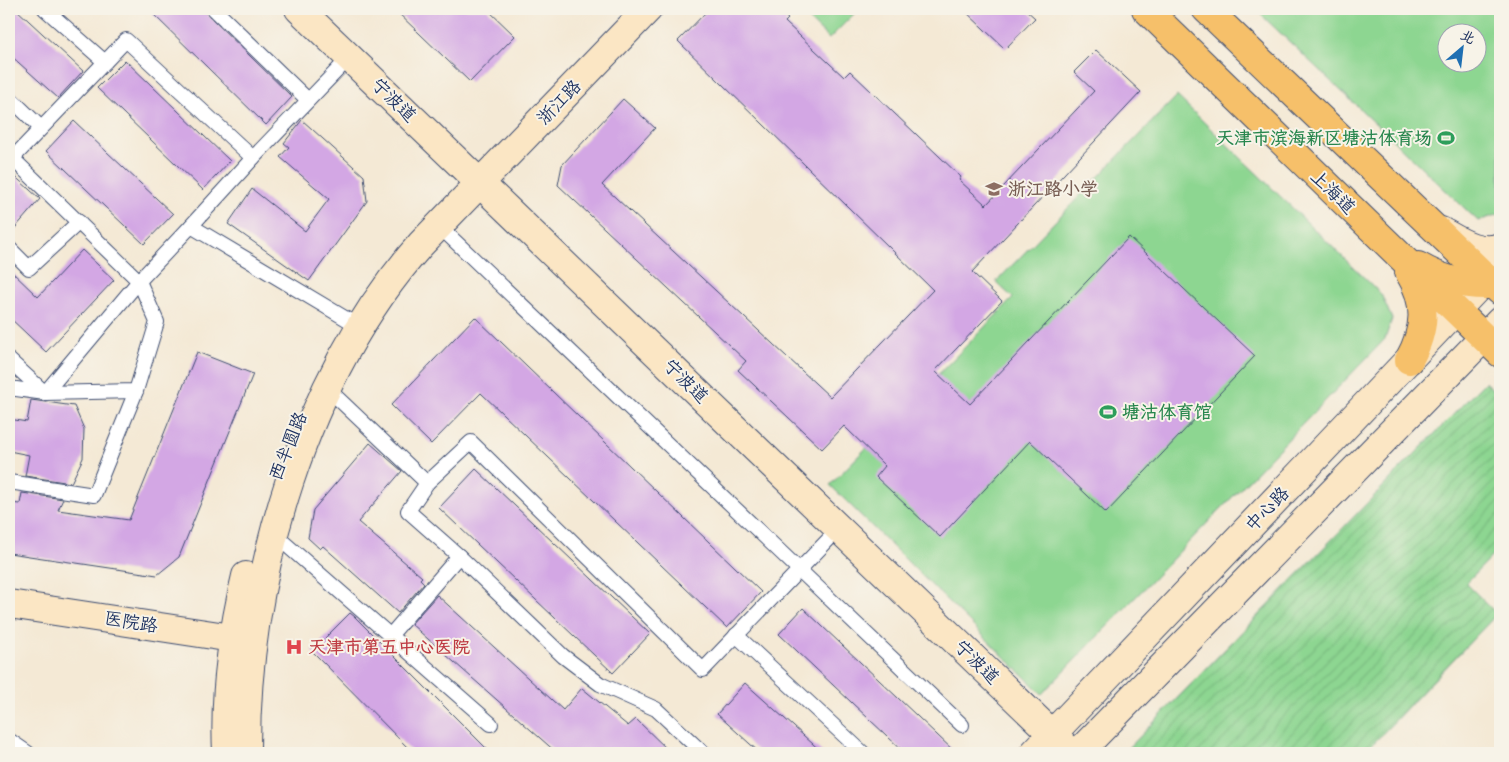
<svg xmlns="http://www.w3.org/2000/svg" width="1509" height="762" font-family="Mynerve,'LXGW WenKai TC',sans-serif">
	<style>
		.garden { fill: url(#garden-furrows); stroke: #548278 }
		.pitch { fill: #8dd691; stroke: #548278; fill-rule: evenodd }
		.building { fill: #d3a7e4 }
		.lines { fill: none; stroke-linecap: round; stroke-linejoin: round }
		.lane-casing { stroke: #3c4b70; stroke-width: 16 }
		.secondary-casing { stroke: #3c4b70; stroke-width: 30 }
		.primary-casing { stroke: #3c4b70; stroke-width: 30 }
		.lane { stroke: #fff; stroke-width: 14 }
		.secondary { stroke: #fbe6c4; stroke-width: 28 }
		.primary { stroke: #f6c06b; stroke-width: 28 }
		.labels { text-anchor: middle; stroke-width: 4; stroke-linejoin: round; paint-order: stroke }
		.street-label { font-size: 18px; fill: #1b2f5e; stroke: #f7f3e8 }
		.leisure-label { font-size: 18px; font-weight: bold; fill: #27864d; stroke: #f7f3e8; text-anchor: end }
		.education-label { font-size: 18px; font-weight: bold; fill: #785e54; stroke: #f7f3e8; text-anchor: start }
		.health-label { font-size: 18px; font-weight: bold; fill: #be3a42; stroke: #f7f3e8; text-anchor: start }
	</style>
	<defs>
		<pattern id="garden-furrows" width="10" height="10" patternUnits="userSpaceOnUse" patternTransform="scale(1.25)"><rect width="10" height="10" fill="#8dd691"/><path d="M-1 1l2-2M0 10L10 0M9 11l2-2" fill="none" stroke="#79b87f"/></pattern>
	</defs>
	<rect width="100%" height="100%" fill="#f7f3e8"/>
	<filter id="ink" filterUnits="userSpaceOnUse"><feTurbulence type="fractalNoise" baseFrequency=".02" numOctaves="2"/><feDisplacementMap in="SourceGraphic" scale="10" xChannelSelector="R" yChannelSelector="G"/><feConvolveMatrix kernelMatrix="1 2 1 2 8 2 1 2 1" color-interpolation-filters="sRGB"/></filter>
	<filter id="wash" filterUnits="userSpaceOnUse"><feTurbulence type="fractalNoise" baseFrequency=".0096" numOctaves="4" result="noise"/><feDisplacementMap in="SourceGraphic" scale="20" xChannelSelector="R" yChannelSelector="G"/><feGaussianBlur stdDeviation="1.12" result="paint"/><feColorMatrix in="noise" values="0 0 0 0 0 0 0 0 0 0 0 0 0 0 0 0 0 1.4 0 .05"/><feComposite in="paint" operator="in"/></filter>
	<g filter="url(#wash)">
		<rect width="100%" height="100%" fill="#f4e9d5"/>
		<polygon class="garden" points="1485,382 1500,396 1500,548 1466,583 1497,614 1364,753 1124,753"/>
		<g class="pitch">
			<polygon points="798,9 859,9 829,39"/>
			<path d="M1255,9h245v205l-22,7zM1446,32h30v30h-30z"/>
			<polygon points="1177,96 1381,294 1392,319 1385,339 1042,694 830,485 1013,298 996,282"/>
		</g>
		<g id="blocks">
			<g class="building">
				<polygon points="9,9 16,9 83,71 58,98 9,54"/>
				<polygon points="148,9 205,9 208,15 292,97 266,125"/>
				<polygon points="394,9 487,9 515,36 470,82"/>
				<polygon points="709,9 777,9 788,19 785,22 844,77 850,71 961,177 959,180 986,205 1094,91 1074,72 1096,50 1141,92 972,272 1002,301 935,371 970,404 1129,237 1255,356 1106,513 1030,441 940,537 876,477 885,466 844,426 822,449 738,370 746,361 558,185 562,165 623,99 655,128 602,185 830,397 933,290 678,41"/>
				<polygon points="963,9 1025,9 1035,18 1005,49"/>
				<polygon points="125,60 230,161 203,190 97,88"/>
				<polygon points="302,120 364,176 367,201 309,281 228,224 252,189 305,231 329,199 280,157 289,147 284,143"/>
				<polygon points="74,121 173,214 144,244 46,151"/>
				<polygon points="9,171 40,199 9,235"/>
				<polygon points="82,250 114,280 46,352 9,317 9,269 38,297"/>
				<polygon points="475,317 761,592 727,628 481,393 431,444 391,405"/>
				<polygon points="197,352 253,374 179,557 157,575 9,553 9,503 20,504 22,493 63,499 58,510 129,520"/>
				<polygon points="31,400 74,406 84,429 83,458 71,483 25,476 29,455 9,451 9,419 27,422"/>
				<polygon points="370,443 402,471 358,522 422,577 420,579 424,583 398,613 323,546 320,549 308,538 313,510"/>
				<polygon points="476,469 650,634 613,673 439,508"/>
				<polygon points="437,595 563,710 582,688 628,726 636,719 671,753 557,753 411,624"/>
				<polygon points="803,608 956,753 905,753 779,634"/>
				<polygon points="350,613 355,617 491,753 413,753 312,651"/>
				<polygon points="745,683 823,753 760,753 717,714"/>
			</g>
		</g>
	</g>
	<g filter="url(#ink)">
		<use href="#blocks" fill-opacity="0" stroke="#3c4b70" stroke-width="1"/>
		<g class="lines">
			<g class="lane-casing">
				<g id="lane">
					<polyline points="214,9 308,100"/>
					<polyline points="105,62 126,40 253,158 191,226"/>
					<polyline points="9,97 41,128"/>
					<polyline points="253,158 349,58"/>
					<polyline points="9,162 105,62 45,9"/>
					<polyline points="439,226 962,725"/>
					<polyline points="9,248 29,268 79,222"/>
					<polyline points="9,360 45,393 139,281 191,226 360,327"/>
					<polyline points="9,388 45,393 136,391 157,322 139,281 12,158"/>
					<polyline points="328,389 427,483 408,511 459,556 563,656 600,684 656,709 703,753"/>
					<polyline points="9,482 94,495 136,391"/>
					<polyline points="427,483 471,442 703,670 828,540"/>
					<polyline points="274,534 491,724"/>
					<polyline points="736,635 863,753"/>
					<polyline points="389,637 459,556"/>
					<polyline points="9,740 28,753"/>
				</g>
			</g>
			<g class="secondary-casing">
				<g id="secondary">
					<polyline points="299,9 1072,753"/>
					<path d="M1441,231c18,10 38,24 59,16"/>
					<polyline points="9,604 252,641"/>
					<path d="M227,753c-3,-60 5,-119 19,-177"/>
					<path d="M246,753c-1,-175 58,-377 175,-509l227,-235"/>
					<polyline points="1034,753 1500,264"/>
					<polyline points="1078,753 1500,321"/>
				</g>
			</g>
			<g class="primary-casing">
				<g id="primary">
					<polyline points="1146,9 1500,353"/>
					<polyline points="1206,9 1500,291"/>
					<path d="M1418,266c26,15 52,22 82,18"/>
					<path d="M1409,360c17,-31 19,-57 0,-88"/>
				</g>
			</g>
			<use href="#lane" class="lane"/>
			<use href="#secondary" class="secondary"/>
			<use href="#primary" class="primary"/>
		</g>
	</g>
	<defs>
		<g id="stadium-bare" transform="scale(1.35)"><path d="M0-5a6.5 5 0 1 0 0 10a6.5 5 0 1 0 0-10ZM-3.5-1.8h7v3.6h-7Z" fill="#2e9e5b" stroke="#f7f3e8" stroke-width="2.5" paint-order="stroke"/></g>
		<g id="school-bare" transform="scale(1.35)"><path d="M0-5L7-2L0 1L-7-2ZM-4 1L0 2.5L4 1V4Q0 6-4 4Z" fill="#8d6e63" stroke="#f7f3e8" stroke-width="2.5" paint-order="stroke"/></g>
		<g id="hospital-bare" transform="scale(1.35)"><path d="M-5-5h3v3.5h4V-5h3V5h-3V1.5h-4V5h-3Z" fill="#e0444e" stroke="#f7f3e8" stroke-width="2.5" paint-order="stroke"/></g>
	</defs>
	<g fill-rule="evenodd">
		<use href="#stadium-bare" x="1446" y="138"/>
		<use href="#school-bare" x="994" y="189"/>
		<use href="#stadium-bare" x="1108" y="412"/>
		<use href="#hospital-bare" x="294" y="647"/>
	</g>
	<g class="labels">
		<g class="street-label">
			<text transform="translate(394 100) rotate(44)" y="6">宁波道</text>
			<text transform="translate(559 102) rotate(-46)" y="6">浙江路</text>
			<text transform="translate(1333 192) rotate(44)" y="6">上海道</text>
			<text transform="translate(686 381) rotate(44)" y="6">宁波道</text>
			<text transform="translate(288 446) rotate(-68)" y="6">西半圆路</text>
			<text transform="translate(1267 509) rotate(-46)" y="6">中心路</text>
			<text transform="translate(131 622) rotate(9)" y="6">医院路</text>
			<text transform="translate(977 662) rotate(44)" y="6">宁波道</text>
		</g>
		<g class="leisure-label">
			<text x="1432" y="144">天津市滨海新区塘沽体育场</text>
			<text x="1122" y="418" text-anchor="start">塘沽体育馆</text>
		</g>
		<g class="education-label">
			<text x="1008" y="195">浙江路小学</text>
		</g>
		<g class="health-label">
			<text x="308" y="653">天津市第五中心医院</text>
		</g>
	</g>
	<rect width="1509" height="762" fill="none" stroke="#f7f3e8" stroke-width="30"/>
	<g transform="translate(1462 48) rotate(28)"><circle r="24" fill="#f7f3e8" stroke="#9fa5b1"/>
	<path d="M0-4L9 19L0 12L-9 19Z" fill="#1f6fb2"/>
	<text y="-8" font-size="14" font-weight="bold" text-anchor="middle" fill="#1b2f5e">北</text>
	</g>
</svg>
